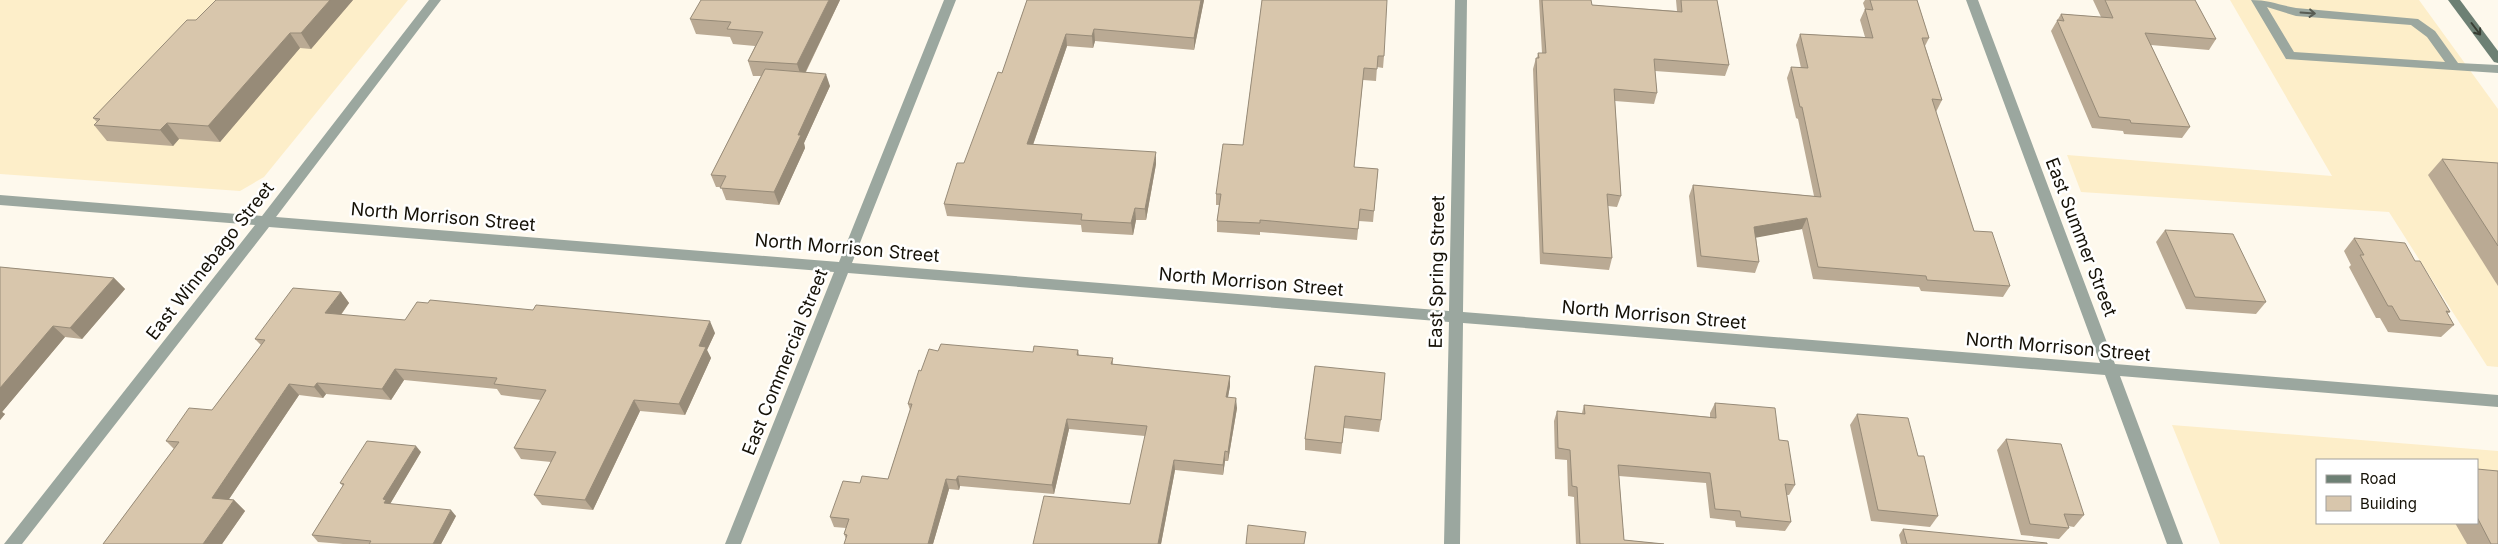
<svg xmlns="http://www.w3.org/2000/svg" width="2498" height="544" font-family="Inter,sans-serif">
	<style>
		.built { fill: #fdeec9; fill-rule: evenodd }
		.lines { fill: none; stroke-linecap: round; stroke-linejoin: round }
		.service { fill: #9ba79f; fill-rule: evenodd }
		.minor { fill: #9ba79f; fill-rule: evenodd }
		.secondary { fill: #6d8074; fill-rule: evenodd }
		.wall { fill: #baaa94 }
		.shaded-wall { fill: #978b78 }
		.building { fill: #d8c6ac; stroke: #978b78 }
		.oneway { stroke: #585c53 }
		.oneway2 { stroke: #383d33 }
		.labels { text-anchor: middle; stroke-width: 5; stroke-linejoin: round; paint-order: stroke }
		.street-label { font-size: 18px; fill: #151107; stroke: #fff }
	</style>
	<rect width="100%" height="100%" fill="#fef9ed"/>
	<g class="built">
		<polygon points="0,0 408,0 264,177 240,191 0,174"/>
		<polygon points="2230,0 2419,0 2498,109 2498,367 2487,366 2389,212 2081,192 2067,155 2332,176"/>
		<path d="M2172,425l326,26v93h-278zM2317,460h160v63h-160z"/>
	</g>
	<g class="lines">
		<path class="service" d="M2251,0c18,0 28,5 45,8l122,11 17,12 23,32 40,2v8l-212,-14zM2267,7l29,9 115,9 16,12 18,25 -151,-10z"/>
		<polygon class="minor" points="429,0 441,0 276,217 839,262 944,0 956,0 852,263 1449,311 1455,0 1467,0 1463,312 2100,363 1966,0 1978,0 2115,364 2498,395 2498,407 2120,376 2183,544 2167,544 2105,375 1463,323 1460,544 1444,544 1449,322 848,273 741,544 725,544 834,272 269,227 22,544 4,544 255,225 0,205 0,195 262,216"/>
		<polygon class="secondary" points="2448,0 2460,0 2498,51 2498,63 2494,62"/>
	</g>
	<g class="wall">
		<polygon points="353,0 311,49 300,48 220,142 179,139 173,146 107,141 94,125 97,122 93,118 196,20"/>
		<polygon points="840,0 806,72 830,86 804,143 805,148 779,205 726,200 721,187 716,187 711,175 761,76 753,76 748,61 755,46 733,44 730,37 696,34 690,19"/>
		<polygon points="1027,0 1204,0 1194,50 1095,41 1093,48 1067,46 1033,145 1156,164 1146,220 1136,220 1133,235 1082,232 1081,225 947,216 944,204 964,163 1002,73"/>
		<polygon points="1262,0 1384,56 1383,68 1377,67 1376,81 1363,80 1354,167 1378,169 1373,222 1359,221 1357,240 1260,232 1260,235 1217,232 1217,221 1219,205 1216,205 1216,194 1243,145"/>
		<polygon points="1539,0 1591,0 1592,5 1677,11 1676,0 1717,0 1729,65 1725,76 1655,71 1657,93 1654,104 1615,101 1621,196 1617,207 1608,206 1612,258 1609,270 1540,264 1533,69 1536,58 1537,58 1538,53 1542,53"/>
		<polygon points="1865,0 1917,0 1929,38 1925,46 1942,100 1936,112 1974,231 2010,286 2003,297 1921,291 1919,287 1813,279 1802,229 1756,237 1759,262 1755,273 1697,267 1689,196 1693,185 1814,196 1798,119 1796,118 1787,78 1791,67 1801,68 1796,45 1800,34 1865,37 1860,20 1865,9 1863,3"/>
		<polygon points="2093,0 2195,0 2216,39 2209,50 2151,45 2190,127 2182,138 2124,134 2123,131 2092,128 2051,31 2061,14 2101,17"/>
		<polygon points="2442,159 2498,163 2498,286 2428,175"/>
		<polygon points="2165,230 2266,302 2256,314 2186,309 2156,242"/>
		<polygon points="2354,238 2415,261 2450,312 2447,314 2454,325 2441,337 2388,332 2380,318 2376,318 2349,267 2351,265 2344,251"/>
		<polygon points="0,267 114,278 125,289 82,339 65,337 2,412 5,414 0,420"/>
		<polygon points="341,292 349,303 341,315 405,320 715,333 707,350 711,358 685,415 640,411 593,510 542,505 534,495 551,462 521,459 514,448 541,400 501,395 497,389 404,380 391,400 326,394 323,398 299,395 229,499 234,500 245,511 222,544 103,544 174,449 166,441 212,410 261,345 255,339"/>
		<polygon points="1078,350 1079,355 1113,358 1113,364 1230,376 1230,386 1228,397 1237,408 1228,461 1225,461 1223,475 1175,470 1161,544 1033,544 1130,504 1145,436 1069,429 1054,494 960,486 959,490 949,489 933,544 844,544 846,539 844,534 846,528 834,527 830,517 888,479 910,410 908,404 921,371 938,351 1033,352"/>
		<polygon points="1315,366 1381,420 1379,432 1344,428 1341,454 1305,450 1305,439"/>
		<polygon points="1715,403 1779,440 1795,485 1789,495 1787,495 1791,522 1785,531 1736,527 1735,521 1710,518 1706,483 1619,476 1624,540 1664,544 1576,544 1574,497 1568,496 1567,460 1555,459 1554,421 1557,411 1582,413 1584,405 1710,417 1710,413"/>
		<polygon points="1857,414 1938,516 1930,527 1871,521 1850,425"/>
		<polygon points="2006,439 2084,515 2074,527 2068,526 2069,528 2059,539 2021,535 1997,450"/>
		<polygon points="421,452 390,504 456,516 441,544 343,544 318,542 312,535 343,486 340,483"/>
		<polygon points="2477,469 2498,544 2467,544 2455,523 2477,523"/>
		<polygon points="1903,529 2047,544 1901,544 1899,535"/>
	</g>
	<g class="shaded-wall">
		<polygon points="330,0 353,0 311,49 301,33"/>
		<polygon points="829,0 840,0 802,79 797,64"/>
		<polygon points="1201,0 1204,0 1194,50 1194,38"/>
		<polygon points="1094,29 1095,41 1093,48 1092,36"/>
		<polygon points="290,33 300,48 220,142 208,126"/>
		<polygon points="1066,34 1067,46 1029,156 1027,144"/>
		<polygon points="826,74 830,86 804,143 805,148 779,205 774,192 798,135"/>
		<polygon points="167,123 179,139 173,146 160,130"/>
		<polygon points="1156,152 1156,164 1146,220 1145,209"/>
		<polygon points="1135,208 1136,220 1133,235 1131,223"/>
		<polygon points="1807,218 1802,229 1749,239 1754,227"/>
		<polygon points="114,278 125,289 82,339 70,328"/>
		<polygon points="341,292 349,303 334,324 325,313"/>
		<polygon points="710,321 715,333 707,350 711,358 685,415 679,404 699,346"/>
		<polygon points="53,326 65,337 2,412 5,414 0,420 0,388"/>
		<polygon points="395,369 404,380 391,400 382,389"/>
		<polygon points="1230,376 1230,386 1226,407 1226,397"/>
		<polygon points="317,383 326,394 323,398 314,387"/>
		<polygon points="289,384 299,395 223,508 212,498"/>
		<polygon points="1236,398 1237,408 1228,461 1228,452"/>
		<polygon points="634,400 640,411 593,510 585,500"/>
		<polygon points="1067,419 1069,429 1054,494 1052,485"/>
		<polygon points="416,446 421,452 390,504 384,503 383,499"/>
		<polygon points="1225,451 1225,461 1223,475 1223,465"/>
		<polygon points="1174,460 1175,470 1161,544 1158,544"/>
		<polygon points="958,476 960,486 959,490 956,480"/>
		<polygon points="946,479 949,489 933,544 928,544"/>
		<polygon points="234,500 245,511 222,544 203,544"/>
		<polygon points="451,510 456,516 441,544 433,544"/>
	</g>
	<g class="building">
		<polygon points="216,0 330,0 301,33 290,33 208,126 167,123 160,130 94,125 100,119 93,118 187,20 196,20"/>
		<polygon points="701,0 829,0 797,64 748,61 763,32 727,29 731,22 690,19"/>
		<polygon points="1027,0 1201,0 1194,38 1094,29 1092,36 1066,34 1027,144 1156,152 1145,209 1135,208 1131,223 1081,220 1082,214 944,204 957,163 964,163 998,72 1002,73"/>
		<polygon points="1262,0 1387,0 1384,56 1378,56 1377,69 1364,68 1354,167 1378,169 1374,211 1360,209 1358,229 1260,220 1260,223 1217,221 1221,194 1216,194 1223,144 1243,145"/>
		<polygon points="1542,0 1591,0 1592,5 1682,12 1681,0 1717,0 1729,65 1654,59 1657,93 1614,89 1621,196 1607,194 1612,258 1543,253 1536,58 1539,58 1538,53 1546,53"/>
		<polygon points="1870,0 1917,0 1929,38 1922,38 1942,100 1932,99 1974,231 1992,232 2010,286 1927,280 1926,276 1818,267 1807,218 1754,227 1759,262 1701,256 1693,185 1821,197 1802,107 1800,107 1791,67 1808,68 1800,34 1873,38 1865,9 1873,10"/>
		<polygon points="2105,0 2195,0 2216,39 2145,33 2190,127 2131,123 2130,120 2099,117 2057,20 2064,21 2061,14 2113,18"/>
		<polygon points="765,69 826,74 798,135 801,135 774,192 720,188 726,176 711,175"/>
		<polygon points="2442,159 2498,163 2498,246"/>
		<polygon points="2165,230 2233,234 2266,302 2195,297"/>
		<polygon points="2354,238 2405,243 2415,261 2420,261 2450,312 2446,311 2454,325 2400,320 2392,306 2388,306 2360,255 2364,255"/>
		<polygon points="0,267 114,278 70,328 53,326 0,388"/>
		<polygon points="293,288 341,292 325,313 405,320 417,302 428,303 430,300 533,310 536,305 710,321 699,346 706,347 679,404 634,400 585,500 534,495 556,452 514,448 546,390 494,384 497,378 395,369 382,389 317,383 314,387 289,384 212,498 234,500 203,544 103,544 179,442 166,441 189,408 212,410 265,340 255,339"/>
		<polygon points="941,344 1033,352 1034,346 1078,350 1077,355 1113,358 1111,364 1230,376 1226,397 1236,398 1228,452 1225,451 1223,465 1174,460 1158,544 1033,544 1044,496 1130,504 1147,426 1067,419 1052,485 958,476 956,480 946,479 928,544 844,544 847,535 844,534 849,519 830,517 843,481 860,483 862,476 888,479 912,404 908,404 919,370 921,371 929,349 938,351"/>
		<polygon points="1315,366 1385,373 1381,420 1345,416 1342,443 1305,439"/>
		<polygon points="1715,403 1775,408 1779,440 1788,441 1795,485 1785,484 1791,522 1741,517 1740,511 1715,509 1710,473 1618,465 1624,540 1664,544 1580,544 1577,487 1572,486 1570,450 1558,448 1557,411 1585,414 1584,405 1716,418"/>
		<polygon points="1857,414 1908,418 1918,456 1924,456 1938,516 1878,510"/>
		<polygon points="2006,439 2061,444 2084,515 2064,514 2069,528 2030,524"/>
		<polygon points="367,441 416,446 383,499 386,500 384,503 451,510 433,544 369,544 371,541 312,535 344,484 340,483"/>
		<polygon points="2477,469 2498,471 2498,544 2491,544 2477,517"/>
		<polygon points="1248,525 1306,532 1304,544 1246,544"/>
		<polygon points="1903,529 2047,543 2047,544 1907,544"/>
	</g>
	<defs><path id="oneway-shaft" d="M-6 0H5M1.5-3L5.5 0L1.5 3" fill="none" stroke-width="1.6" stroke-linecap="round" stroke-linejoin="round" transform="scale(1.25)"/></defs>
	<use class="oneway" href="#oneway-shaft" transform="translate(2308 13) rotate(4)"/>
	<use class="oneway2" href="#oneway-shaft" transform="translate(2476 29) rotate(53)"/>
	<g class="labels">
		<g class="street-label">
			<text transform="translate(443 217) rotate(5)" y="6">North Morrison Street</text>
			<text transform="translate(2081 237) rotate(69)" y="6">East Summer Street</text>
			<text transform="translate(847 248) rotate(5)" y="6">North Morrison Street</text>
			<text transform="translate(210 261) rotate(-52)" y="6">East Winnebago Street</text>
			<text transform="translate(1437 272) rotate(-89)" y="6">East Spring Street</text>
			<text transform="translate(1251 282) rotate(5)" y="6">North Morrison Street</text>
			<text transform="translate(1654 315) rotate(5)" y="6">North Morrison Street</text>
			<text transform="translate(2058 347) rotate(5)" y="6">North Morrison Street</text>
			<text transform="translate(785 362) rotate(-68)" y="6">East Commercial Street</text>
		</g>
	</g>
	<rect x="2316" y="459" width="162" height="65" fill="#ffffff" stroke="#a1a09c"/>
	<rect x="2326" y="475" width="25" height="8" fill="#6d8074" stroke="#a1a09c"/>
	<text x="2360" y="484" font-size="15" fill="#151107">Road</text>
	<rect x="2326" y="496" width="25" height="15" fill="#d8c6ac" stroke="#a1a09c"/>
	<text x="2360" y="509" font-size="15" fill="#151107">Building</text>
</svg>
